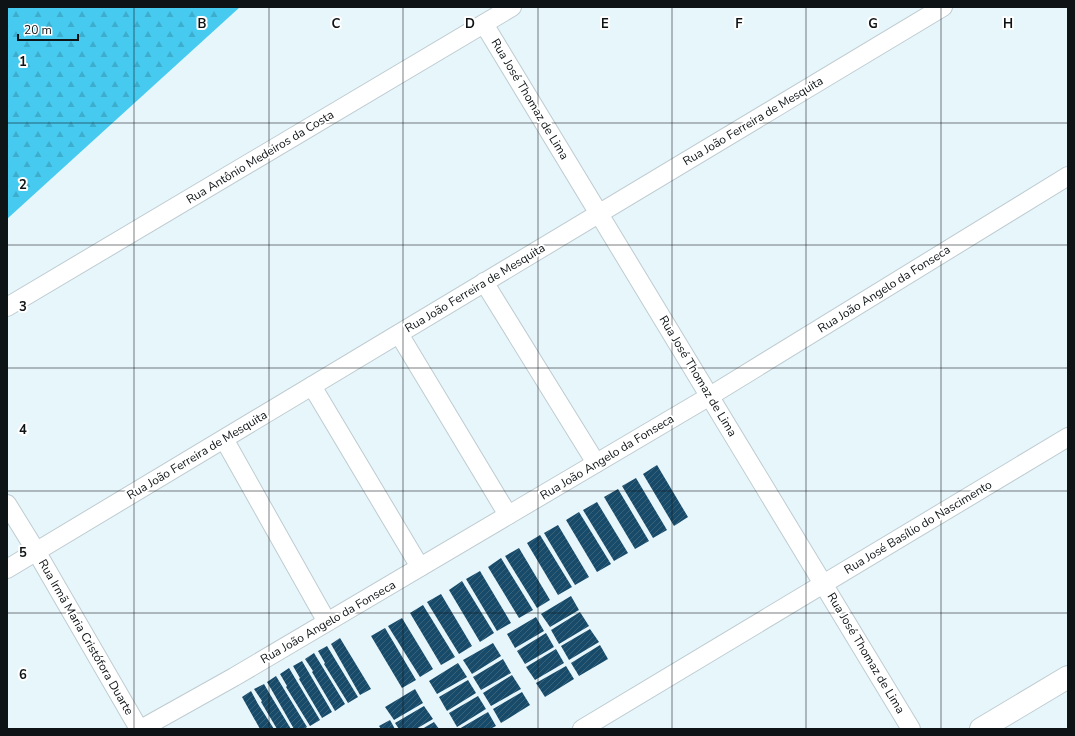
<svg xmlns="http://www.w3.org/2000/svg" width="1075" height="736" font-family="'Nunito Sans',sans-serif">
	<style>
		.forest { fill: url(#forest-firs) }
		.building { fill: url(#building-hatch) }
		.lines { fill: none; stroke-linecap: round; stroke-linejoin: round }
		.minor-casing { stroke: #beccd1; stroke-width: 20 }
		.tertiary-casing { stroke: #beccd1; stroke-width: 24 }
		.minor { stroke: #fff; stroke-width: 18 }
		.tertiary { stroke: #fff; stroke-width: 22 }
		.grid { fill: none; stroke: #0e1315; stroke-width: 1; stroke-opacity: 0.55 }
		.labels { text-anchor: middle; stroke-width: 4; stroke-linejoin: round; paint-order: stroke }
		.street-label { font-size: 12px; fill: #0e1315; stroke: #fff }
		.grid-label { font-size: 13px; text-anchor: middle; font-weight: bold; fill: #0e1315; stroke: #fff; stroke-width: 4; stroke-linejoin: round; paint-order: stroke }
	</style>
	<defs>
		<pattern id="forest-firs" width="22" height="20" patternUnits="userSpaceOnUse"><rect width="22" height="20" fill="#46caf0"/><path d="M5 1l3.5 6h-7zM16 11l3.5 6h-7z" fill="#3cadcd"/></pattern>
		<pattern id="building-hatch" width="6" height="6" patternUnits="userSpaceOnUse"><rect width="6" height="6" fill="#184b6a"/><path d="M-1 1l2-2M0 6l6-6M5 7l2-2" fill="none" stroke="#38617a"/></pattern>
	</defs>
	<rect width="100%" height="100%" fill="#e7f6fb"/>
	<polygon class="forest" points="7,7 240,7 7,219"/>
	<g class="building">
		<polygon points="657,465 688,517 674,526 643,474"/>
		<polygon points="636,478 667,530 653,538 622,486"/>
		<polygon points="618,489 649,541 635,549 604,497"/>
		<polygon points="597,502 628,553 614,561 583,510"/>
		<polygon points="579,512 611,564 597,572 566,520"/>
		<polygon points="558,525 589,577 575,585 544,533"/>
		<polygon points="540,535 572,587 558,595 527,543"/>
		<polygon points="519,548 550,600 537,608 505,556"/>
		<polygon points="501,558 533,610 519,618 488,567"/>
		<polygon points="480,571 511,623 497,631 466,579"/>
		<polygon points="462,581 494,633 480,642 449,590"/>
		<polygon points="441,594 472,646 459,654 427,602"/>
		<polygon points="571,596 579,610 550,627 541,614"/>
		<polygon points="423,605 455,657 441,665 410,613"/>
		<polygon points="580,612 589,626 559,644 551,630"/>
		<polygon points="536,617 544,631 515,648 507,634"/>
		<polygon points="402,618 433,669 420,677 388,626"/>
		<polygon points="385,628 416,680 402,688 371,636"/>
		<polygon points="590,629 599,642 569,660 561,646"/>
		<polygon points="546,633 554,647 525,664 517,651"/>
		<polygon points="340,638 371,689 360,695 331,644"/>
		<polygon points="493,643 501,656 472,674 463,660"/>
		<polygon points="600,645 608,659 579,676 571,663"/>
		<polygon points="327,646 358,697 348,703 324,664 325,663 318,651"/>
		<polygon points="556,649 564,663 535,680 526,667"/>
		<polygon points="314,653 345,704 335,711 312,672 313,671 305,659"/>
		<polygon points="503,659 511,673 481,690 473,677"/>
		<polygon points="302,661 332,712 322,718 299,679 300,678 293,666"/>
		<polygon points="458,663 467,677 437,694 429,681"/>
		<polygon points="566,666 574,679 545,697 536,683"/>
		<polygon points="289,668 320,720 310,726 286,687 287,686 280,674"/>
		<polygon points="512,675 521,689 491,706 483,693"/>
		<polygon points="276,676 307,727 304,729 294,729 274,694 267,682"/>
		<polygon points="468,680 476,693 447,711 439,697"/>
		<polygon points="264,684 271,696 291,729 277,729 261,702 262,701 254,689"/>
		<polygon points="415,689 423,703 394,720 385,707"/>
		<polygon points="251,691 258,704 274,729 260,729 242,697"/>
		<polygon points="522,692 530,705 501,723 493,709"/>
		<polygon points="478,696 486,709 457,727 449,713"/>
		<polygon points="424,706 433,719 416,729 399,729 395,723"/>
		<polygon points="488,712 496,726 490,729 459,729"/>
		<polygon points="390,720 395,729 381,729 379,726"/>
		<polygon points="434,722 439,729 422,729"/>
	</g>
	<g class="lines">
		<g class="minor-casing">
			<g id="minor">
				<polyline points="484,24 911,729"/>
				<polyline points="484,282 596,463"/>
				<polyline points="7,307 512,7"/>
				<polyline points="399,334 508,515"/>
				<polyline points="312,386 420,567"/>
				<polyline points="224,439 327,622"/>
				<polyline points="7,504 36,551 139,729"/>
				<polyline points="7,569 943,7"/>
				<polyline points="141,729 234,677 710,396 1068,176"/>
				<polyline points="582,729 1068,437"/>
			</g>
		</g>
		<g class="tertiary-casing">
			<polyline id="tertiary" points="981,729 1068,677"/>
		</g>
		<use href="#minor" class="minor"/>
		<use href="#tertiary" class="tertiary"/>
	</g>
	<path class="grid" d="M134,7v722M269,7v722M403,7v722M538,7v722M672,7v722M806,7v722M941,7v722M7,123h1061M7,245h1061M7,368h1061M7,491h1061M7,613h1061"/>
	<g class="labels">
		<g class="street-label">
			<text transform="translate(530 99) rotate(59)" y="4">Rua José Thomaz de Lima</text>
			<text transform="translate(753 121) rotate(-31)" y="4">Rua João Ferreira de Mesquita</text>
			<text transform="translate(260 157) rotate(-31)" y="4">Rua Antônio Medeiros da Costa</text>
			<text transform="translate(475 288) rotate(-31)" y="4">Rua João Ferreira de Mesquita</text>
			<text transform="translate(884 289) rotate(-32)" y="4">Rua João Angelo da Fonseca</text>
			<text transform="translate(698 376) rotate(59)" y="4">Rua José Thomaz de Lima</text>
			<text transform="translate(197 455) rotate(-31)" y="4">Rua João Ferreira de Mesquita</text>
			<text transform="translate(607 457) rotate(-31)" y="4">Rua João Angelo da Fonseca</text>
			<text transform="translate(918 527) rotate(-31)" y="4">Rua José Basílio do Nascimento</text>
			<text transform="translate(328 622) rotate(-30)" y="4">Rua João Angelo da Fonseca</text>
			<text transform="translate(86 637) rotate(60)" y="4">Rua Irmã Maria Cristófora Duarte</text>
			<text transform="translate(866 653) rotate(59)" y="4">Rua José Thomaz de Lima</text>
		</g>
	</g>
	<g class="grid-label">
		<text x="202" y="28">B</text>
		<text x="336" y="28">C</text>
		<text x="470" y="28">D</text>
		<text x="605" y="28">E</text>
		<text x="739" y="28">F</text>
		<text x="873" y="28">G</text>
		<text x="1008" y="28">H</text>
		<text x="23" y="66">1</text>
		<text x="23" y="189">2</text>
		<text x="23" y="311">3</text>
		<text x="23" y="434">4</text>
		<text x="23" y="557">5</text>
		<text x="23" y="679">6</text>
	</g>
	<rect width="1075" height="736" fill="none" stroke="#0e1315" stroke-width="16"/>
	<path d="M18 34v6h60v-6" fill="none" stroke="#0e1315" stroke-width="2"/>
	<text x="24" y="34" font-size="12" fill="#0e1315" stroke="#ffffff" stroke-width="3" paint-order="stroke">20 m</text>
</svg>
